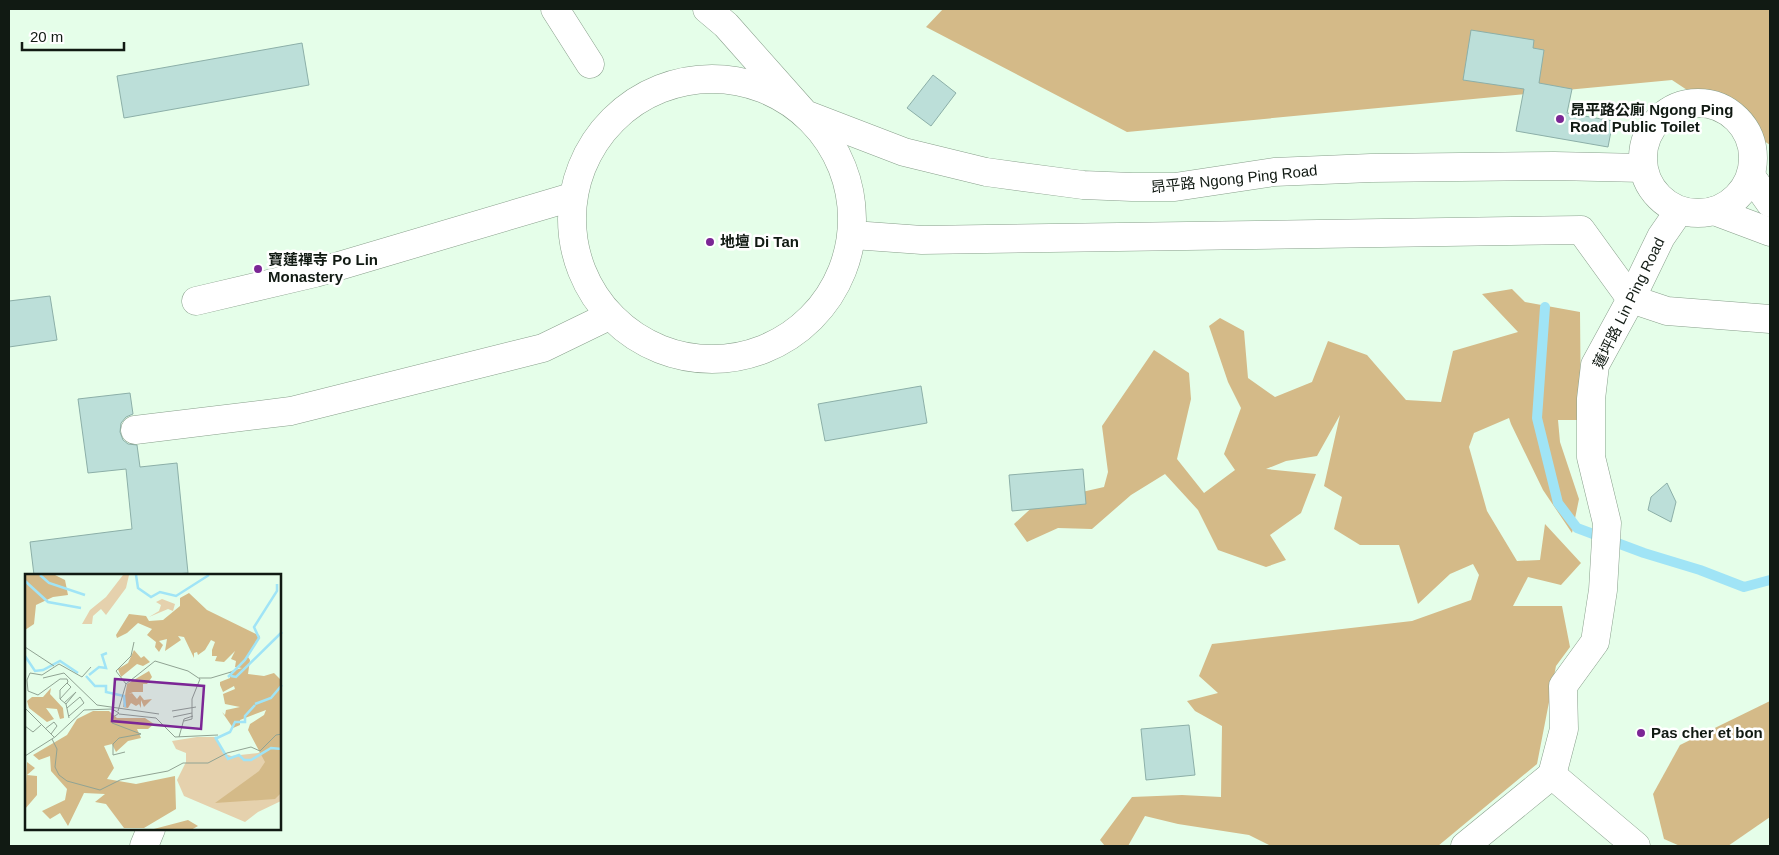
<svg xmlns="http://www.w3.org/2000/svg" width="1779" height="855" font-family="Helvetica,'Noto Sans TC',sans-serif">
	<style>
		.forest { fill: #d4ba88 }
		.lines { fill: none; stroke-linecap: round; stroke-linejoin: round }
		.stream { stroke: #a0e4f6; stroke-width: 10 }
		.building { fill: #bcdfd9; stroke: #8cafa8 }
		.minor-casing { stroke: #889f8b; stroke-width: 29 }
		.major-casing { stroke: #889f8b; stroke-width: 29 }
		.minor { stroke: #fff; stroke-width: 28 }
		.major { stroke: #fff; stroke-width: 28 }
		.poi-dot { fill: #7b2695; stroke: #fff; stroke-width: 2 }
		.labels { text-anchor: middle; stroke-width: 5; stroke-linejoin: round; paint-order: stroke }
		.poi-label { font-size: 15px; font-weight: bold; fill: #111a13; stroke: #fff; text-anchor: start }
		.street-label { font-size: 15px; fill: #111a13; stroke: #fff }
		.inset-river { fill: none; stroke: #a0e4f6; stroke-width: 2.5 }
		.inset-road { fill: none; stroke: #90a393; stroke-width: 1 }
		.view { fill: #7b2695; fill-opacity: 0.15; stroke: #7b2695; stroke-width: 2.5 }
		.inset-edge { fill: none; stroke: #111a13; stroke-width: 2.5 }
	</style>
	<rect width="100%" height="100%" fill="#e5fee9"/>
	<g class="forest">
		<polygon points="943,9 1770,9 1770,145 1672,80 1127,132 926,27"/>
		<polygon points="1512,289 1525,302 1580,312 1581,420 1558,420 1560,442 1579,499 1572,533 1543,490 1511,424 1509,418 1474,433 1469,447 1487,511 1517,561 1540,560 1545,524 1581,563 1561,585 1528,577 1513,606 1562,606 1570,647 1556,666 1537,764 1438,846 1271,846 1249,835 1178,824 1145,816 1128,846 1105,846 1100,840 1132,797 1182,795 1221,797 1222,726 1195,711 1187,701 1218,693 1199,676 1212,644 1412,621 1471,600 1479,575 1473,564 1450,574 1418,604 1399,545 1360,545 1334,529 1342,497 1324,486 1340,415 1317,456 1286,461 1266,469 1316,474 1301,513 1270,535 1286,560 1266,567 1218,550 1198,510 1165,474 1131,495 1092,529 1058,528 1027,542 1014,524 1038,502 1104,487 1108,472 1102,426 1154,350 1189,373 1191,399 1177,459 1204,493 1235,470 1224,454 1241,408 1228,382 1209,326 1220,318 1244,331 1248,378 1275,397 1312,382 1328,341 1367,355 1406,400 1441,402 1453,351 1518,332 1482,294"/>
		<polygon points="1770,701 1770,817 1728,846 1680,846 1664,839 1653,794 1680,745"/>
	</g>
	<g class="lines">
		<polyline class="stream" points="1545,307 1537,418 1558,503 1577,528 1644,553 1700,570 1744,587 1770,580"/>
	</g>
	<g class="building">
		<polygon points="1471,30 1534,40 1533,48 1544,50 1539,83 1572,89 1567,113 1613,121 1608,147 1516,131 1524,89 1463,80"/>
		<polygon points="302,43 309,85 124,118 117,76"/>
		<polygon points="933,75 956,93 931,126 907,108"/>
		<polygon points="50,296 57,340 9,347 9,301"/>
		<polygon points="921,386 927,423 825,441 818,404"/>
		<polygon points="130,393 133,414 126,417 121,423 120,432 123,440 128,444 137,445 140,467 177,463 188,573 163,575 34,575 30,542 132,529 126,469 88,473 78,399"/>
		<polygon points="1083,469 1086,504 1012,511 1009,475"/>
		<polygon points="1667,483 1676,502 1671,522 1648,510 1651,497"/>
		<polygon points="1189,725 1195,775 1146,780 1141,729"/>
	</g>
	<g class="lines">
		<g class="minor-casing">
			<g id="minor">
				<polyline points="555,9 590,64"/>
				<polyline points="707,9 726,25 805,114 904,152 986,172 1083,185 1132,187 1175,187 1274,172 1371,168 1554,166 1643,168"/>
				<circle cx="712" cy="219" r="140"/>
				<polyline points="853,235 922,240 1581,230 1631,299 1667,311 1770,319"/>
				<polyline points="196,301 315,273 572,197"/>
				<polyline points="135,430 291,411 543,348 609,316"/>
				<polyline points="1552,775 1564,729 1563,686 1595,642 1603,590 1607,523 1591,457 1591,399 1595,365 1631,299 1661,237 1679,211"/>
				<polyline points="144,846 151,829"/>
				<polyline points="1465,846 1552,775 1636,846"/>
			</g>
		</g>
		<g class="major-casing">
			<g id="major">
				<circle cx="1698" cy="158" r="55"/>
				<polyline points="1751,176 1770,203"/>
				<polyline points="1714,211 1770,232"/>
			</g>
		</g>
		<use href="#minor" class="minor"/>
		<use href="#major" class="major"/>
	</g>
	<g class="poi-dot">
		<circle cx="1560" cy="119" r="5"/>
		<circle cx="710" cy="242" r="5"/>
		<circle cx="258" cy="269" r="5"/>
		<circle cx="1641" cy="733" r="5"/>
	</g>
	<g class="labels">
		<g class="poi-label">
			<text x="1570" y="115">昂平路公廁 Ngong Ping<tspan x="1570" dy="17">Road Public Toilet</tspan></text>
			<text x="720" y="247">地壇 Di Tan</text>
			<text x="268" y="265">寶蓮禪寺 Po Lin<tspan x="268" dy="17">Monastery</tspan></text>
			<text x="1651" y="738">Pas cher et bon</text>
		</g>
		<g class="street-label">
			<text transform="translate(1234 179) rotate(-6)" y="5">昂平路 Ngong Ping Road</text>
			<text transform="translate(1629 303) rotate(-64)" y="5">蓮坪路 Lin Ping Road</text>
		</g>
	</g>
	<g transform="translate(25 574)">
		<rect width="256" height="256" fill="#e5fee9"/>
		<path d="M98,1h6l-3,13 -20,27 -5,-6 -8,7 -1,8h-10l8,-14 16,-13zM137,25l13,5 -2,7 -5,-2 -19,8 10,-6 2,-6 -5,-3zM172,163h19l7,16 8,3 27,-3 23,-13v61l-23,11 -13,10 -61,-26 -7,-16 9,-18v-9l-10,-4 -4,-8z" fill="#e5d1ad"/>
		<path d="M0,1h30l10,5 3,15 -15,2 -17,8 -2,19 -9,6zM164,19l18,17 53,26 -12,21 2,3 -2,14 16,2 10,-3 7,7 1,112 -7,7 -60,4 44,-32 6,-9 -17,-32 2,-6 14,-9 2,-5 -26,10v5l-7,3 -11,-16 3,3 1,-5 14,-3 -15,-3 -2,-10 12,-5 -1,-3 -11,6 -3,-7v-3l10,-4 1,-7 -7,2 18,-5 -7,-1 1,-6 -5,-2 4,-8 -11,11 -9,-1 2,-5h-5v-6l3,-8 -4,-2 -6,10 -7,5 -1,-3 -3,1v5l-10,-21 -6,-1 3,4 -16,11 2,-12 -8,2 4,4 -4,7 -4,-5 1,-5 -9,-7 5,-6 -14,-6 -11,10 -10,5 -1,-3 13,-21 17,2 3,5 14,-1 17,-14v-8zM109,76l7,8 3,-2 6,6 -7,4 -6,-2 -16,13 -3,-8 10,-6zM124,97l3,6 -5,7h-4v8h-10l-4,2 3,-1 5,6 3,-4 4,5 8,-1 -8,8 -3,-7v8l-2,-4 -3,2 -5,-3 -3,5 -5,-1 4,-23zM26,114l-1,6 13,14 1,10 -4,1 -3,-10 -11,-1 8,11 -7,3 -18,-14 -2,-7 5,-4h11zM68,137h16l8,7h28l9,6 -6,5h-11l4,9 -13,3 -12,11 -4,-8 -8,2 10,22 -7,11 29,5 39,-8 1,33 -32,19h-20l-18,-24 -11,-2 10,-8 -21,-1 -16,33 -8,-13 -10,6 -8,-8 23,-11 2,-11 -16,-18 -1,-15 -11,4 -6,-5 34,-20 10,-16zM2,188l8,6 -8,7 10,1v19l-12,14zM163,246l10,6 -7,4h-41z" fill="#d4ba88"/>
		<path class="inset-river" d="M15,1l9,8 36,12M111,1l2,13 13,9 9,-5 16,4 33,-21M0,7l23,21 33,6M0,82l10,15 8,-1 17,-9 18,12M64,101l10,-8 7,1 -4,-13 5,-2M61,102l9,10h11v6l18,4 1,11M206,102l5,1 46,-45M203,103l17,-17 14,-22 -5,-11 23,-36v-7M230,130l16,-6 11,-13M190,163l13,22 11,-4 5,5h7l20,-12 11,1M192,164l13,-6 5,-10h10v-6l10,-11"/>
		<path class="inset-road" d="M109,68l-3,14 -15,15 10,13 29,-23 33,10 12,8 -8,20v20l-8,2M0,73l29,19M18,104l21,-5 33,32 62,9M174,104h12l20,-6M35,125v-9l8,-8 -1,-3h-7l-22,16 -10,-4 -1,-11 3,-7 12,2 17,-11 23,13 9,-10M35,125l6,5 3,14M35,125l11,-12 -4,-4M39,129l12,-11 -10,12M0,134l29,29M42,134l13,-11 4,6 -15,13M93,137l8,-27M147,137l24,-4M94,140l37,4 19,19 43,-2M89,141l-2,8 29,11 -22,4 -6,6v11l12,-3M148,143l19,-4M0,152l8,6 8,-7M20,155l9,-7 3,4 -6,8M154,163l5,-18 9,-3M27,165l5,10 -2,18 4,8 8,6 33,9 20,-10 48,-9 15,-8h25l19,-10 24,-6 9,4 16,-16 6,-1M0,182l30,-19 29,-27 28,-1 7,4 -4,3"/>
		<path class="view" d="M90,105l89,7 -3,43 -89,-8z"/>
		<rect width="256" height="256" class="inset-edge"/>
	</g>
	<rect width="1779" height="855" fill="none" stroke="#111a13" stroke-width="20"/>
	<path d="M22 42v8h102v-8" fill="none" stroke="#111a13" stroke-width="2.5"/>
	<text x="30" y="42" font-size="15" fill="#111a13" stroke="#ffffff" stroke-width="4" paint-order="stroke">20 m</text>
</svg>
